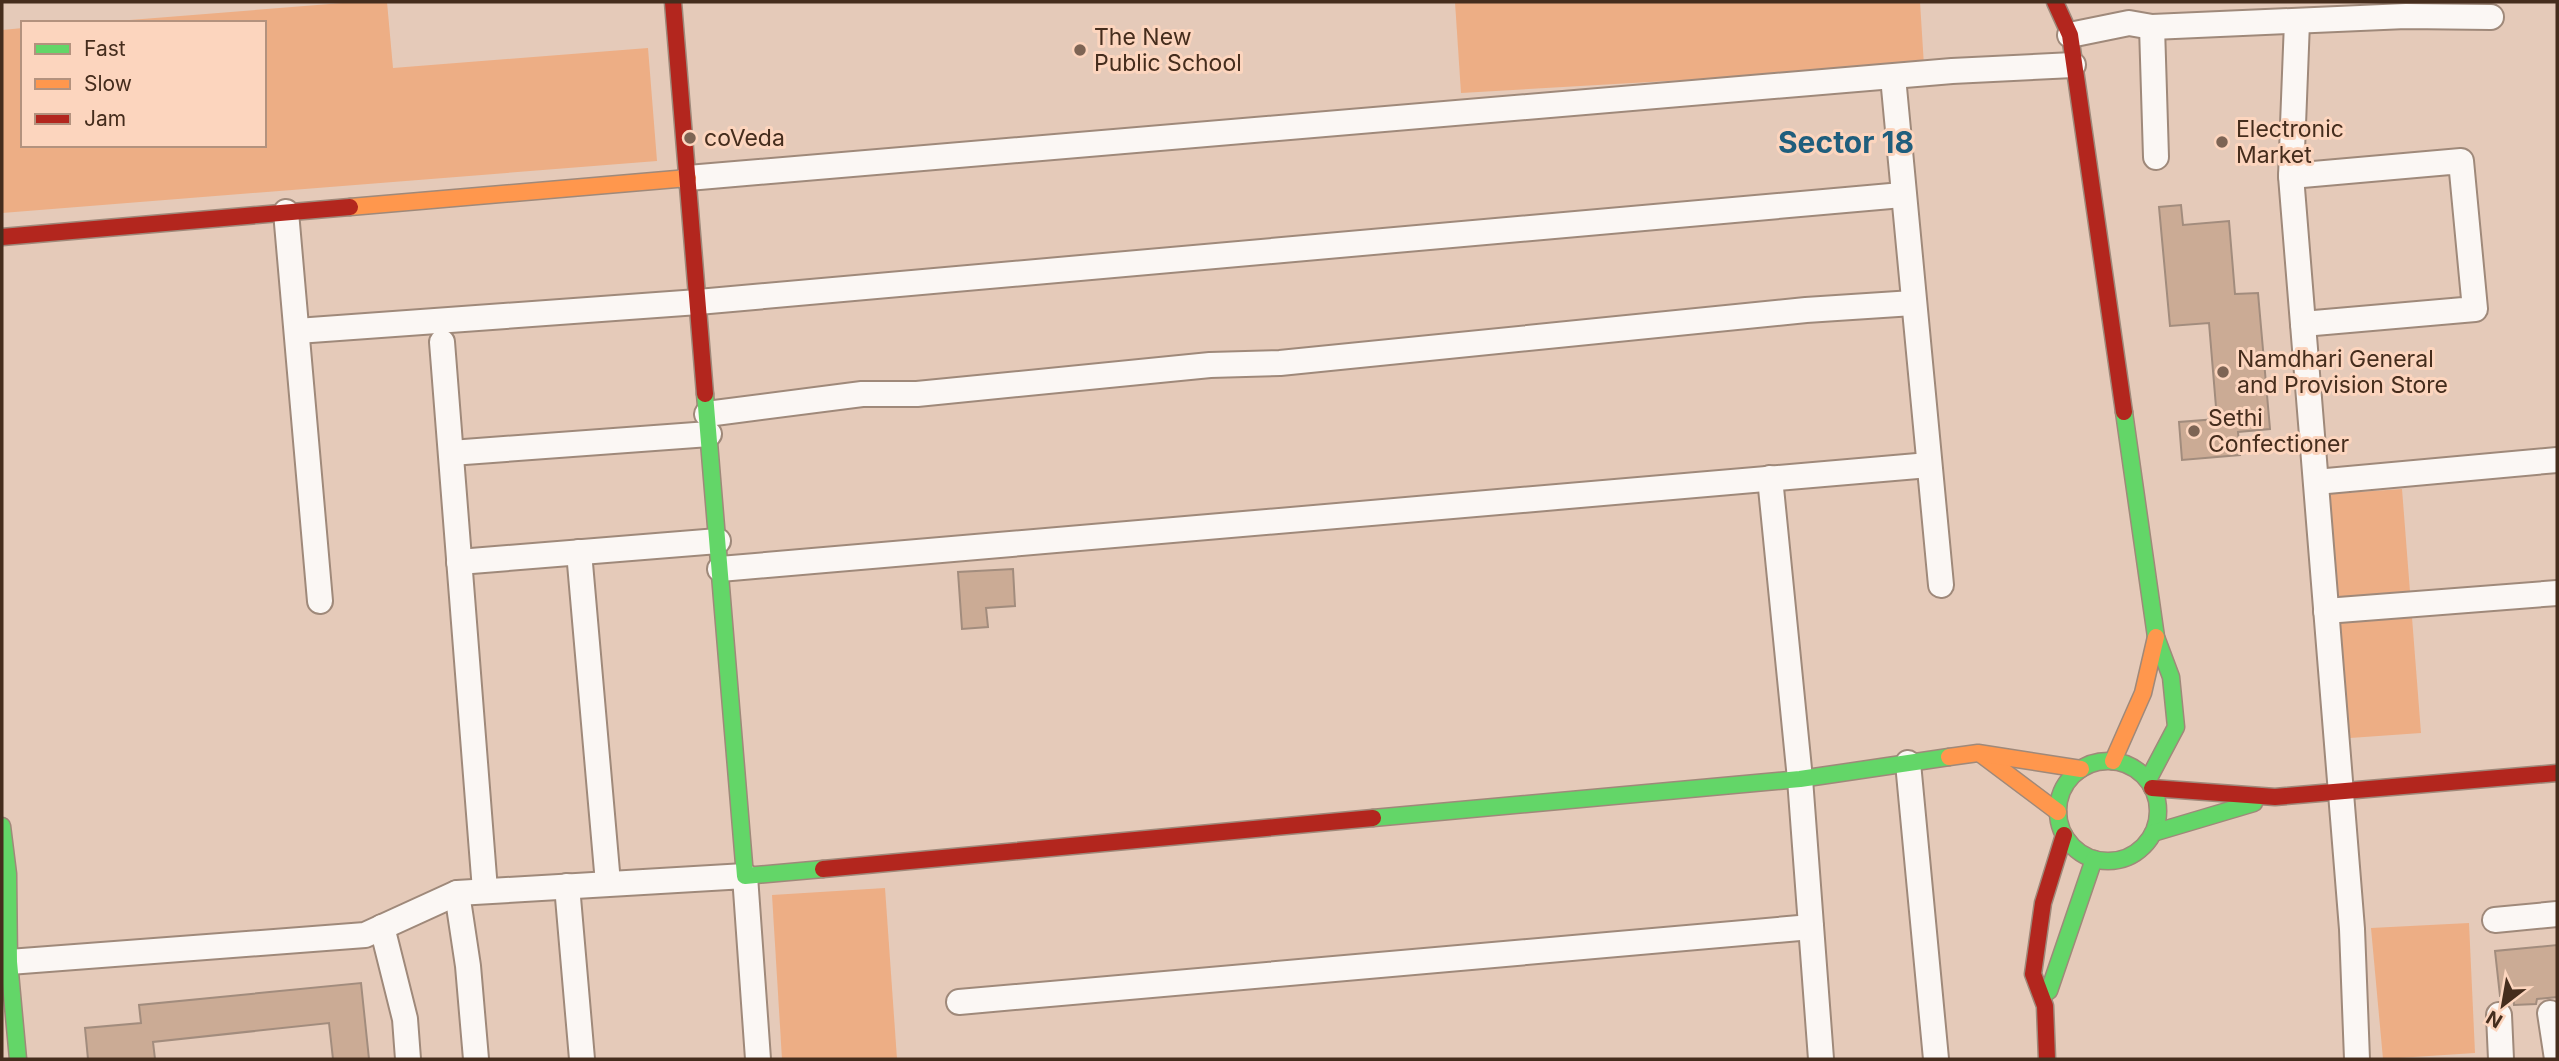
<svg xmlns="http://www.w3.org/2000/svg" width="2559" height="1061" font-family="Inter,sans-serif">
	<style>
		.green { fill: #edae85 }
		.building { fill: #cbab95; stroke: #a28c7d; stroke-width: 2 }
		.lines { fill: none; stroke-linecap: round; stroke-linejoin: round }
		.street-casing { stroke: #9f897a; stroke-width: 28 }
		.fast-casing { stroke: #9f897a; stroke-width: 19 }
		.slow-casing { stroke: #9f897a; stroke-width: 19 }
		.jam-casing { stroke: #9f897a; stroke-width: 19 }
		.street { stroke: #fbf7f4; stroke-width: 24 }
		.fast { stroke: #63d668; stroke-width: 16 }
		.slow { stroke: #ff974d; stroke-width: 16 }
		.jam { stroke: #b3261e; stroke-width: 16 }
		.poi-dot { fill: #7d6454; stroke: #fcd5be; stroke-width: 2.5 }
		.labels { text-anchor: middle; stroke-width: 6; stroke-linejoin: round; paint-order: stroke }
		.poi-label { font-size: 23px; fill: #452d1d; stroke: #fcd5be; text-anchor: start }
		.district-label { font-size: 30px; font-weight: bold; fill: #1f5e7d; stroke: #fcd5be }
	</style>
	<rect width="100%" height="100%" fill="#e5cab9"/>
	<g class="green">
		<polygon points="355,2 387,2 393,68 648,48 657,161 2,213 2,30 23,28 23,145 264,145 264,23 92,23"/>
		<polygon points="1455,2 1920,2 1924,66 1461,93"/>
		<polygon points="2402,489 2421,733 2350,738 2330,494"/>
		<polygon points="885,888 897,1059 782,1059 772,895"/>
		<polygon points="2469,923 2475,1053 2383,1059 2371,928"/>
	</g>
	<g class="building">
		<polygon points="2181,205 2183,225 2229,221 2235,294 2258,293 2270,429 2238,432 2240,455 2182,460 2179,422 2217,419 2209,323 2170,326 2159,207"/>
		<polygon points="1013,569 1015,606 986,608 988,627 962,629 958,572"/>
		<polygon points="2557,945 2557,997 2537,999 2536,1004 2514,1005 2513,995 2500,996 2495,951"/>
		<polygon points="361,983 369,1059 333,1059 329,1023 153,1042 155,1059 88,1059 85,1028 141,1023 139,1005"/>
	</g>
	<g class="lines">
		<g class="street-casing">
			<g id="street">
				<polyline points="2297,22 2291,176 2352,929 2357,1059"/>
				<polyline points="2152,27 2156,157"/>
				<polyline points="2070,35 2129,23 2152,27 2406,16 2491,17"/>
				<polyline points="1893,77 1941,585"/>
				<polyline points="2291,176 2461,161 2475,309 2303,324"/>
				<polyline points="688,178 1952,71 2073,65"/>
				<polyline points="286,212 320,601"/>
				<polyline points="297,331 698,302 1902,195"/>
				<polyline points="442,342 485,890"/>
				<polyline points="707,414 862,394 917,394 1210,365 1280,363 1806,310 1913,303"/>
				<polyline points="451,453 709,434"/>
				<polyline points="1770,478 1800,779 1821,1059"/>
				<polyline points="2316,482 2557,460"/>
				<polyline points="579,552 608,883"/>
				<polyline points="459,562 718,541"/>
				<polyline points="720,569 1929,465"/>
				<polyline points="2326,611 2557,593"/>
				<polyline points="1908,763 1936,1059"/>
				<polyline points="567,886 582,1059"/>
				<polyline points="457,893 468,966 476,1059"/>
				<polyline points="2495,920 2557,914"/>
				<polyline points="382,927 405,1019 408,1059"/>
				<polyline points="9,962 365,935 457,893 745,876 758,1059"/>
				<polyline points="959,1002 1811,927"/>
				<polyline points="2550,1013 2557,1059"/>
				<polyline points="2499,1015 2501,1059"/>
			</g>
		</g>
		<g class="fast-casing">
			<g id="fast">
				<polyline points="705,394 745,876 823,869"/>
				<polyline points="2124,412 2156,637 2171,677 2176,727 2148,780"/>
				<circle cx="2108" cy="811" r="50"/>
				<polyline points="1373,818 1800,779 1949,757"/>
				<polyline points="2,826 8,874 9,962 18,1059"/>
				<polyline points="2153,833 2254,803"/>
				<polyline points="2049,991 2094,859"/>
			</g>
		</g>
		<g class="slow-casing">
			<g id="slow">
				<polyline points="350,207 688,178"/>
				<polyline points="1982,755 2058,812"/>
				<polyline points="1949,757 1978,753 2081,769"/>
				<polyline points="2113,761 2143,693 2156,637"/>
			</g>
		</g>
		<g class="jam-casing">
			<g id="jam">
				<polyline points="673,2 705,394"/>
				<polyline points="2055,2 2070,35 2124,412"/>
				<polyline points="2,237 350,207"/>
				<polyline points="2152,788 2275,797 2557,773"/>
				<polyline points="823,869 1373,818"/>
				<polyline points="2047,1059 2045,1006 2033,974 2043,903 2064,835"/>
			</g>
		</g>
		<use href="#street" class="street"/>
		<use href="#fast" class="fast"/>
		<use href="#slow" class="slow"/>
		<use href="#jam" class="jam"/>
	</g>
	<g class="poi-dot">
		<circle cx="1080" cy="50" r="7"/>
		<circle cx="690" cy="138" r="7"/>
		<circle cx="2222" cy="142" r="7"/>
		<circle cx="2223" cy="372" r="7"/>
		<circle cx="2194" cy="431" r="7"/>
	</g>
	<g class="labels">
		<g class="poi-label">
			<text x="1094" y="45">The New<tspan x="1094" dy="26">Public School</tspan></text>
			<text x="2236" y="137">Electronic<tspan x="2236" dy="26">Market</tspan></text>
			<text x="704" y="146">coVeda</text>
			<text x="2237" y="367">Namdhari General<tspan x="2237" dy="26">and Provision Store</tspan></text>
			<text x="2208" y="426">Sethi<tspan x="2208" dy="26">Confectioner</tspan></text>
		</g>
		<g class="district-label">
			<text x="1846" y="153">Sector 18</text>
		</g>
	</g>
	<rect width="2559" height="1061" fill="none" stroke="#452d1d" stroke-width="7"/>
	<rect x="21" y="21" width="245" height="126" fill="#fcd5be" stroke="#b3927e" stroke-width="2"/>
	<rect x="35" y="44" width="35" height="10" fill="#63d668" stroke="#b3927e" stroke-width="2"/>
	<text x="84" y="56" font-size="21" fill="#452d1d">Fast</text>
	<rect x="35" y="79" width="35" height="10" fill="#ff974d" stroke="#b3927e" stroke-width="2"/>
	<text x="84" y="91" font-size="21" fill="#452d1d">Slow</text>
	<rect x="35" y="114" width="35" height="10" fill="#b3261e" stroke="#b3927e" stroke-width="2"/>
	<text x="84" y="126" font-size="21" fill="#452d1d">Jam</text>
	<g transform="translate(2503 1005) rotate(211)" stroke="#fcd5be" stroke-width="5" paint-order="stroke">
	<path d="M0-5L12 26L0 18L-12 26Z" fill="#452d1d"/>
	<text y="-10" font-size="19" font-weight="bold" text-anchor="middle" fill="#452d1d">N</text>
	</g>
</svg>
